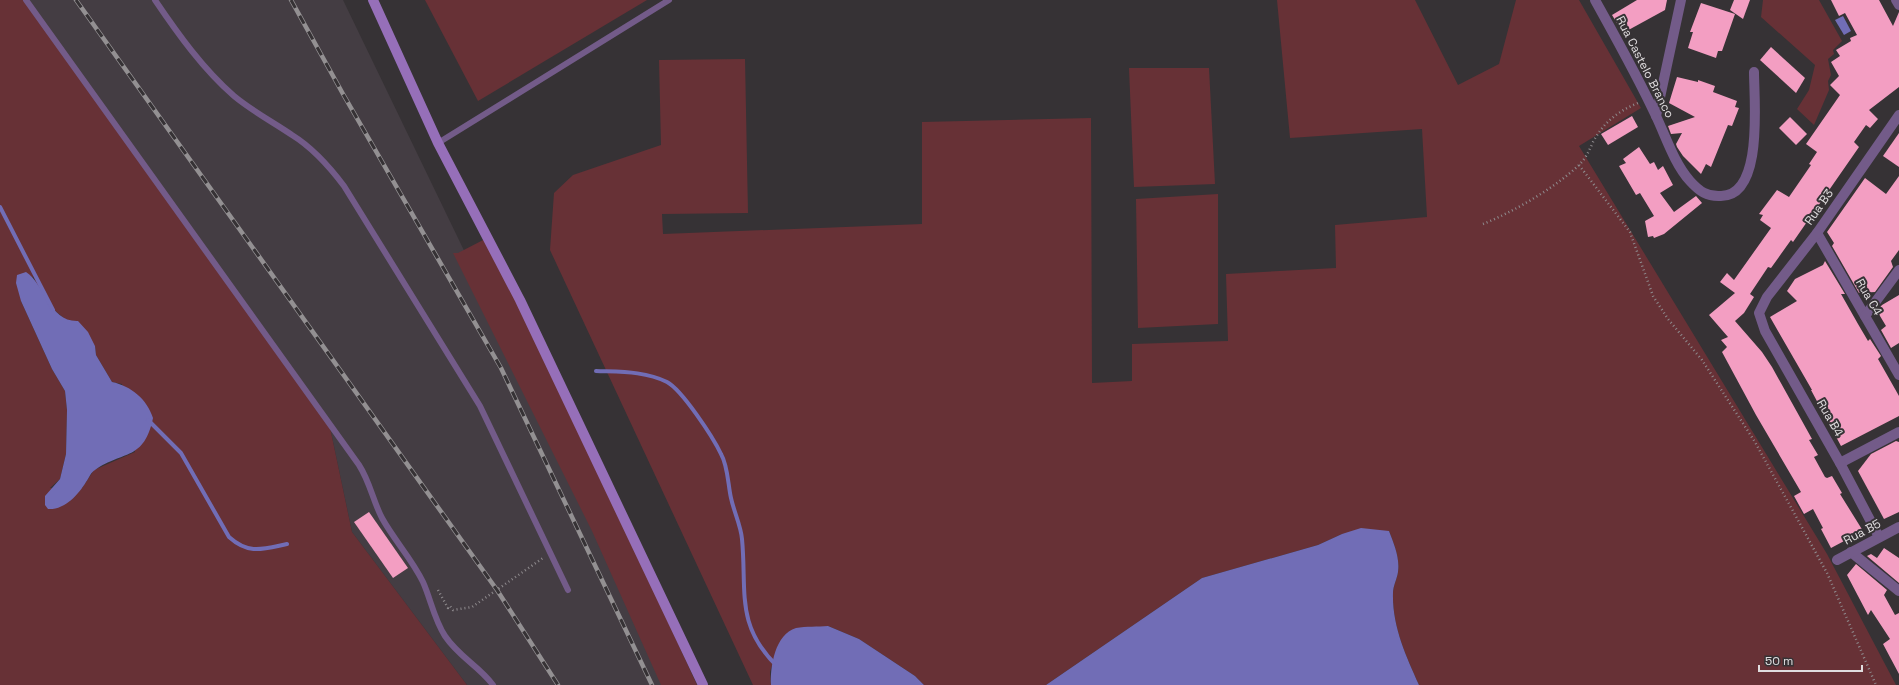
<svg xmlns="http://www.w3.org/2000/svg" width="1899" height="685" font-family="'Space Grotesk',sans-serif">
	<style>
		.built { fill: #443d43 }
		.green { fill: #673136; fill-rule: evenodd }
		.water { fill: #716db6 }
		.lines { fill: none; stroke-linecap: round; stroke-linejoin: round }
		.stream { stroke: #716db6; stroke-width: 4 }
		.building { fill: #f39ec2 }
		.path { stroke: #8f8b8e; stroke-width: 2.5; stroke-dasharray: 1 3; stroke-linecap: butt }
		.lane { stroke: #735b89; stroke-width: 6 }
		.street { stroke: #735b89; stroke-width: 10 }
		.secondary { stroke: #966fb9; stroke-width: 10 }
		.rail-casing { stroke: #939092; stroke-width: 4.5 }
		.rail { stroke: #363235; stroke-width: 3; stroke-dasharray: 9; stroke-linecap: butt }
		.labels { text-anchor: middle; stroke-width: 4; stroke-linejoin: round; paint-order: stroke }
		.street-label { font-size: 12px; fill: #e0dddf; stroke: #363235 }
	</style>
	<rect width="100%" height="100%" fill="#363235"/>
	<polygon class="built" points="26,0 343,0 674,685 467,685 352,532 328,418"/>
	<g class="green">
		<path d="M0,0h26l302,418 24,114 115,153h-467zM33,276l7,15 13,18 12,10 7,3 23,24 1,9 16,27 10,2 13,68 -41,18 -12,18h-32l10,-9 6,-25 1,-44 -2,-19 -13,-22 -31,-68z"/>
		<polygon points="425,0 647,0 478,101"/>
		<path d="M1277,0h138l43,85 41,-21 17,-64h63l62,108 -62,38 248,408 69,131h-477c-13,-29 -27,-59 -26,-92 0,-7 4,-14 5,-21 2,-14 -4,-28 -9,-41l-47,3 -24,11 -116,33 -156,107h-122l-9,-9 -56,-37 -31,-13 -52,26 -6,20 1,13h-18l-203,-435 4,-57 19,-18 88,-30 -2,-85 86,-1 3,154 -86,1 1,20 259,-10v-102l169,-4 1,265 40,-2v-37l96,-3 -2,-67 110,-6 -1,-43 92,-8 -5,-88 -132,9z"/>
		<polygon points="1763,0 1819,0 1842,41 1833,50 1834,54 1828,59 1831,75 1828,81 1829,90 1814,125 1797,109 1809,90 1815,65 1761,17"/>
		<polygon points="1129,68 1209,68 1215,184 1134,187"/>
		<polygon points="1218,194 1218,324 1138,328 1136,199"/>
		<polygon points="487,238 605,485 697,685 661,685 592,531 453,253 458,253"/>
	</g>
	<g class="water">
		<polygon points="1843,16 1851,31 1844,35 1835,20"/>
		<path d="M26,272c19,12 23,50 52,49l10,11 7,14 1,9 16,27c19,4 35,17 41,36 -9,43 -29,32 -58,52 -4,2 -6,8 -9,12 -8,13 -21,28 -38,27l-3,-4v-9l15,-17 6,-25 1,-44 -2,-19 -13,-22 -31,-68 -5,-18 1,-8z"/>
		<path d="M1361,528l28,3c5,13 11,27 9,41 -1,7 -5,14 -5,21 -1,33 13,63 26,92h-373l156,-107 116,-33 24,-11z"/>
		<path d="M828,626l31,13 56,37 9,9h-153c-1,-18 4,-51 25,-57 10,-2 22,-1 32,-2z"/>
	</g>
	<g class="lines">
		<g class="stream">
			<polyline points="0,207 53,310"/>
			<path d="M596,371c24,1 49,0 71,11 15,8 46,55 54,72 7,12 7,31 10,44 3,14 10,28 11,41 5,52 -7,86 35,127"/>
			<path d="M148,420l33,33 48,84c20,18 34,12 58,7"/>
		</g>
	</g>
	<g class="building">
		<polygon points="1637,0 1667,0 1665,10 1623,33 1612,15"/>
		<polygon points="1734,0 1750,0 1743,19 1730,10"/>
		<polygon points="1831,0 1879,0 1893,26 1899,12 1899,87 1869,110 1878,119 1870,128 1866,125 1854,142 1859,147 1793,242 1791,240 1771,268 1768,267 1750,294 1754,297 1744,313 1735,321 1762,352 1772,367 1812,439 1809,440 1818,455 1814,457 1825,477 1827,478 1832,476 1842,493 1840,494 1863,531 1831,548 1821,529 1823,528 1813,509 1804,514 1794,496 1801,492 1756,415 1722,352 1727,347 1721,340 1728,337 1709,315 1735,293 1720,282 1727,273 1734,280 1771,228 1760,220 1763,215 1759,214 1777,190 1789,197 1811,165 1809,164 1817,152 1806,144 1840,95 1830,85 1839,76 1831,62 1840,56 1836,50 1851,41 1850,38 1857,35 1845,13 1839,16"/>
		<polygon points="1701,3 1735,14 1722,51 1718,51 1716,58 1688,48 1693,32 1690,32"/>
		<polygon points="1771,47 1805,78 1796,93 1760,60"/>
		<polygon points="1677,77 1698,82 1698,80 1715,86 1713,92 1737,101 1735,107 1739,108 1732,126 1728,125 1711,167 1706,164 1701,174 1683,156 1677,147 1676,144 1682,133 1671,134 1668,126 1695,117 1669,103"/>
		<polygon points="1632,116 1638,127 1608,145 1601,134"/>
		<polygon points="1790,117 1807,134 1796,145 1779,128"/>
		<polygon points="1899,133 1899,167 1883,156"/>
		<polygon points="1639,147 1650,164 1654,162 1658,170 1663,166 1673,185 1660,193 1674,212 1696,196 1702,203 1664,234 1654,238 1653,236 1648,237 1645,221 1654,216 1640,193 1636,195 1619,166 1626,163 1623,159"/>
		<polygon points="1899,176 1899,250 1891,261 1893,267 1875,292 1859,293 1832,246 1834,243 1827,232 1865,178 1886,194"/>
		<polygon points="1825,261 1845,294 1841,294 1858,324 1868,341 1870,339 1881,356 1878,359 1899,396 1899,416 1841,446 1811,390 1812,390 1770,317 1797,301 1787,291 1795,279 1823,265"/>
		<polygon points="1899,295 1899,343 1891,348 1881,330 1886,326 1877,311 1882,305"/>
		<polygon points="1896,441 1899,442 1899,512 1884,519 1858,471 1871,454"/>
		<polygon points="369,512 408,568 393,578 354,522"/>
		<polygon points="1884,548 1899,558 1899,583 1867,556 1871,554 1877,558"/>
		<polygon points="1856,564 1887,590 1884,595 1895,615 1899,613 1899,674 1883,644 1890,639 1871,610 1868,615 1847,575"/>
	</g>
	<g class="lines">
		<g class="path">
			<polyline points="1579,165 1630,232 1653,296 1668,319 1702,360 1755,442 1827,573 1876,685"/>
			<path d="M1483,224c30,-12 72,-36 96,-59 7,-7 10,-14 14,-23 10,-19 25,-31 45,-39"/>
			<polyline points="438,590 448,608 450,606 453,610 472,607 543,558"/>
		</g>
		<g class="lane">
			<path d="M26,0l333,465c11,17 14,36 23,53 12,22 30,41 41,64 8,18 11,37 22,54 14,21 34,30 48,49"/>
			<path d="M155,0c23,34 48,69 79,96 18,15 39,26 58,39 21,13 37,31 52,51l136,220 88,184"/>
			<polyline points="438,143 669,0"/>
		</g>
		<g class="street">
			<path d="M1595,0c21,38 43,77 61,116 10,21 18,47 34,65 9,10 17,16 31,15 43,0 33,-96 33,-124"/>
			<polyline points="1896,0 1899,5"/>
			<polyline points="1656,116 1681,0"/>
			<polyline points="1817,233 1899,375"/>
			<polyline points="1865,316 1899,270"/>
			<polyline points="1840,463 1899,432"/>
			<polyline points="1879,537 1840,463 1765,331 1759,313 1767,297 1817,233 1899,115"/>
			<polyline points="1851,552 1899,591"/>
			<polyline points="1837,560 1899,527"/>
		</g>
		<polyline class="secondary" points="373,0 438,143 520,300 703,685"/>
		<g class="rail-casing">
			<g id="rail">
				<polyline points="76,0 497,590 558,685"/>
				<polyline points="291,0 343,94 501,368 652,685"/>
			</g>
		</g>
		<use href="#rail" class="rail"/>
	</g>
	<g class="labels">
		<g class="street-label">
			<text transform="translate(1645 67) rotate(63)" y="4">Rua Castelo Branco</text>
			<text transform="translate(1819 207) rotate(-55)" y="4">Rua B3</text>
			<text transform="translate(1869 297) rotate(60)" y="4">Rua C4</text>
			<text transform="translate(1830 418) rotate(60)" y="4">Rua B4</text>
			<text transform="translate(1862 532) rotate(-28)" y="4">Rua B5</text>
		</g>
	</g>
	<path d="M1759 665v6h103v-6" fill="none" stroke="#e0dddf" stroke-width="2"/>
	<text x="1765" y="665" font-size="12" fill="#e0dddf" stroke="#363235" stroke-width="3" paint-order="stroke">50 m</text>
</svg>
